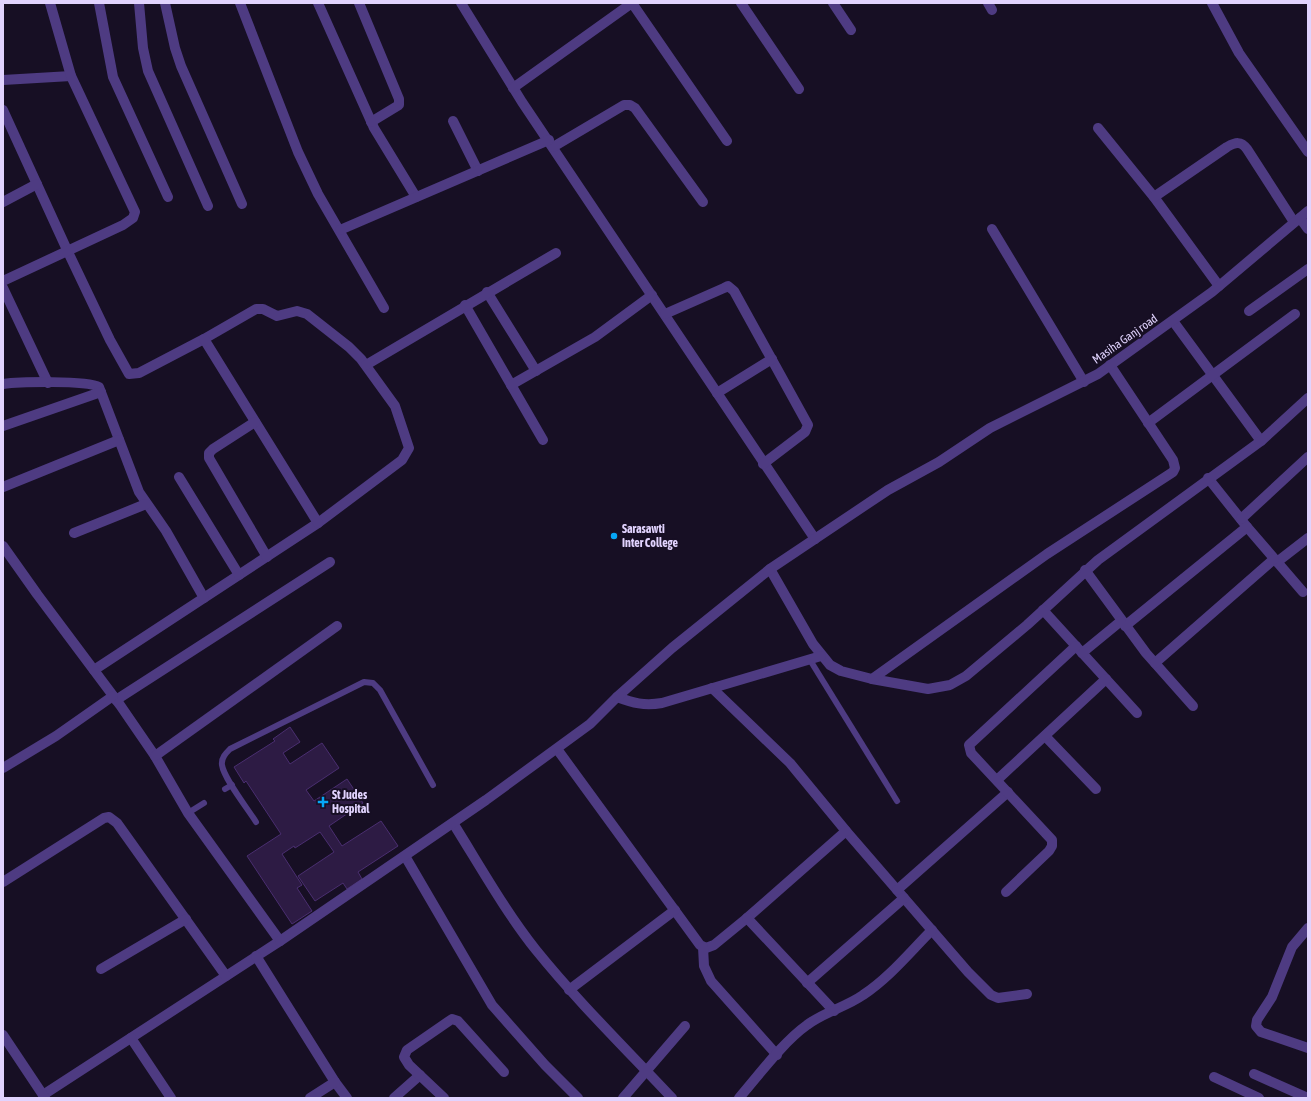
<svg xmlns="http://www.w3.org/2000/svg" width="1311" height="1101" font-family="'Asap Condensed',sans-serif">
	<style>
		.building { fill: #2d1b44; stroke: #4a2e70 }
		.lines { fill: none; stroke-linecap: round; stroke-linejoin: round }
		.service { stroke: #4e3b82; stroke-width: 6 }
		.minor { stroke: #4e3b82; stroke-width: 10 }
		.poi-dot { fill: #06a7f7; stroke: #170f24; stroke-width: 1.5 }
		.labels { text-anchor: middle; stroke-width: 4; stroke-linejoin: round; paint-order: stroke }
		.street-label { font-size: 12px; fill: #e1d3fe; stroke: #170f24 }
		.poi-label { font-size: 12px; font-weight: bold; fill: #e1d3fe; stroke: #170f24; text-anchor: start }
	</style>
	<rect width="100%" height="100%" fill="#170f24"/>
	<polygon class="building" points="290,727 300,742 283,753 290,764 322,743 339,768 306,790 314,801 347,779 363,803 329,826 342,846 381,821 398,846 358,872 362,879 347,889 343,883 315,901 298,876 334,852 320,832 295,848 294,846 282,854 302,885 297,888 312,911 292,924 247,856 281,834 246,781 244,783 234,767 275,741 273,739"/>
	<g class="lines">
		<g class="service">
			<polyline points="810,660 897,801"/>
			<polyline points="225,789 232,785"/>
			<polyline points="188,813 204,803"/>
			<path d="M256,822c-8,-13 -32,-43 -34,-57 -1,-7 4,-12 8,-16l134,-67 9,1 7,7 53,95"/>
		</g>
		<g class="minor">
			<polyline points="99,3 113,77 168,197"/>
			<polyline points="139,3 143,48 148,71 208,206"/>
			<polyline points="165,3 175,48 181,66 242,204"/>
			<polyline points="240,3 298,152 318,194 384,308"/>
			<polyline points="318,3 374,128 416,197"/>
			<polyline points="359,3 399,99 399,105 371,122"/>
			<polyline points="461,3 522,102 815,539"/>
			<polyline points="741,3 799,89"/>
			<polyline points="833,3 851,30"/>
			<polyline points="988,3 992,10"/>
			<polyline points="1212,3 1239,53 1308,152"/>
			<polyline points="3,80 71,76"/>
			<polyline points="513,88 632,3 727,141"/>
			<polyline points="3,110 68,252 110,340 129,374 139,373 204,339 256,309 263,309 277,316 297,311 307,314 349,347 361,359 395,406 409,448 402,460 318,523 94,670"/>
			<polyline points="453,121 478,171"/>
			<polyline points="1098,128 1154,197 1219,286"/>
			<polyline points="553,147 624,105 630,105 635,108 703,202"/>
			<path d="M1154,197l73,-50c9,-5 14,-6 20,2l47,73"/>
			<polyline points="3,202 37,184"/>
			<polyline points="1300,218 1308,229"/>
			<polyline points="992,229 1084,382"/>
			<polyline points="340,230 549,140"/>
			<polyline points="3,281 123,225 133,218 135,212 71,76 50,3"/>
			<polyline points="3,288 48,383"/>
			<polyline points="487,292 536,371"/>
			<polyline points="465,305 543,440"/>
			<polyline points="1249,311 1308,269"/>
			<polyline points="665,314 724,288 728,286 734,291 808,425 805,432 763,464"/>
			<polyline points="1173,321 1261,441"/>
			<polyline points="204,339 318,523"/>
			<polyline points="366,365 556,253"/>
			<path d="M3,384c15,-2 84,-4 96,3l40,105 27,39 38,67"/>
			<polyline points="511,385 595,337 652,295"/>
			<polyline points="717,393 772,359"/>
			<polyline points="255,422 213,449 209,453 209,458 267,557"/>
			<polyline points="1148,423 1295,314"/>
			<polyline points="3,426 101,392"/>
			<polyline points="179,477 239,575"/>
			<polyline points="1208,478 1247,527 1303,592"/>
			<polyline points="3,487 119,440"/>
			<polyline points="1241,519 1308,457"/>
			<polyline points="74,533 146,504"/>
			<polyline points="3,546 37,594 120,705 155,756 188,813 280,941 43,1095"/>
			<polyline points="1277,562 1308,538"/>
			<polyline points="770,569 813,644 830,665 841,671 872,679 928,689 950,685 966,676 1027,625 1098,560 1261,441 1308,398"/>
			<polyline points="1085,570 1146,653 1193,706"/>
			<polyline points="1043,610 1137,713"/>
			<polyline points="1125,626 1247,527"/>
			<polyline points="1082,653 1121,621"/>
			<polyline points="1155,663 1274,559"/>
			<polyline points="872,679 1047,554 1173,472 1175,468 1173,460 1110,365"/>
			<polyline points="712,688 790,763 846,831 968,972 991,995 998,998 1027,994"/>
			<path d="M617,697c16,6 27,9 45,6l159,-47"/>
			<polyline points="116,700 330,562"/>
			<polyline points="1045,736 1096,789"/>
			<polyline points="557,749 700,945 706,948 714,945 747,918 846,831"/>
			<polyline points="155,756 337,626"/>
			<polyline points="3,768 56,736 113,696"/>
			<polyline points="997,780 1106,679"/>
			<path d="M453,823c27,43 52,88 83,127 42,52 90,99 136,148"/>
			<polyline points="405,856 492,1005 545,1065 578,1098"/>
			<polyline points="3,882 104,818 109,817 117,823 226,976"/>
			<polyline points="897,890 1008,792"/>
			<polyline points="1006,892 1049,851 1052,846 1052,840 971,753 969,745 1076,646"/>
			<polyline points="747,918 834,1011"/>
			<polyline points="1308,928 1292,947 1272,997 1257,1020 1256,1026 1261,1032 1308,1048"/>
			<polyline points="280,941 486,800 590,724 617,697 672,648 770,569 888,490 939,462 990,428 1098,374 1212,292 1308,211"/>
			<polyline points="703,947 704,966 711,981 777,1055"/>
			<polyline points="256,956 335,1082 347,1098"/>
			<polyline points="101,969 186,919"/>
			<polyline points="807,983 904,898"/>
			<polyline points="569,990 675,910"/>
			<polyline points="3,1035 45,1098"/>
			<polyline points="131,1038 171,1098"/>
			<polyline points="1254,1074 1308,1098"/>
			<polyline points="1214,1077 1259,1098"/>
			<polyline points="310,1098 335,1082"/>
			<polyline points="394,1098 420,1075"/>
			<polyline points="444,1098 409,1065 404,1057 407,1050 452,1019 458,1021 504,1072"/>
			<polyline points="623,1098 685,1026"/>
			<path d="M739,1098c20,-23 44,-56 68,-73 17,-13 39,-18 56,-30 26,-17 47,-43 69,-65"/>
		</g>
	</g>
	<g class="poi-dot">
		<circle cx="614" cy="536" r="4"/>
		<path d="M321 796h4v4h4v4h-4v4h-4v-4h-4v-4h4z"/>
	</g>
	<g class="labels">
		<g class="street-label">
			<text transform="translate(1125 339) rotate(-35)" y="4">Masiha Ganj road</text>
		</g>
		<g class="poi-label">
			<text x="622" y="533">Sarasawti<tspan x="622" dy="14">Inter College</tspan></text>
			<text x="332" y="799">St Judes<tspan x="332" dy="14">Hospital</tspan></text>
		</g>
	</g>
	<rect width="1311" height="1101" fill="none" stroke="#e1d3fe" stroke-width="8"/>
</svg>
